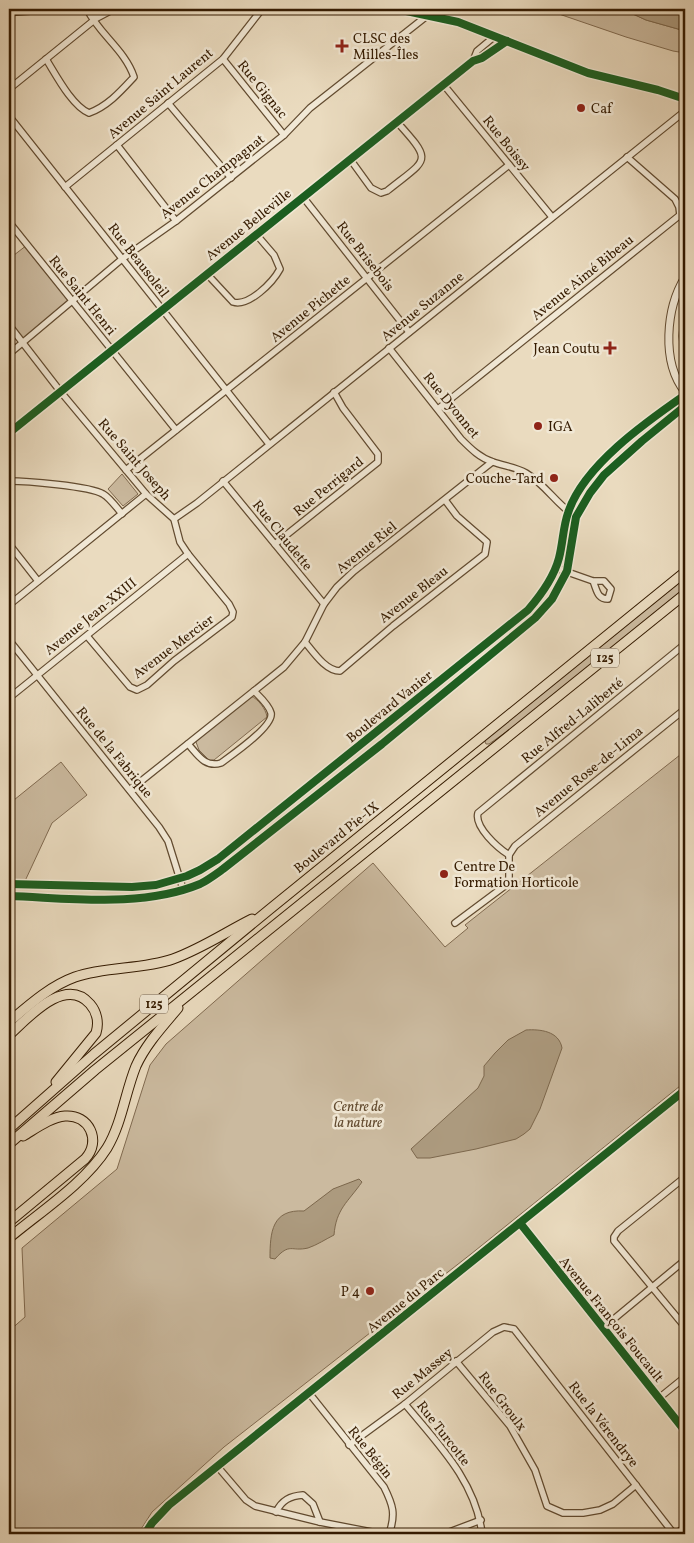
<svg xmlns="http://www.w3.org/2000/svg" width="694" height="1543" font-family="Vollkorn,serif">
	<style>
		.green { fill: #cbba9f; stroke: #806a50 }
		.water { fill: #ac9a7e; stroke: #7c674c }
		.lines { fill: none; stroke-linecap: round; stroke-linejoin: round }
		.minor-casing { stroke: #624b30; stroke-width: 8 }
		.tertiary-casing { stroke: #624b30; stroke-width: 9 }
		.trunk-casing { stroke: #351b01; stroke-width: 11 }
		.minor { stroke: #f1e8d5; stroke-width: 5.5 }
		.tertiary { stroke: #f1e8d5; stroke-width: 7 }
		.trunk { stroke: #eadbbf; stroke-width: 9 }
		.cycleway-casing { stroke: #f1e8d5; stroke-width: 11 }
		.cycleway { stroke: #1b5e20; stroke-width: 8 }
		.poi-dot { fill: #8f2418; stroke: #f1e8d5; stroke-width: 2 }
		.labels { text-anchor: middle; stroke-width: 5; stroke-linejoin: round; paint-order: stroke }
		.shield { fill: #f1e8d5; stroke: #6d5841; stroke-width: 1 }
		.shield-label { font-size: 12px; font-weight: bold; fill: #351b01 }
		.poi-label { font-size: 14px; fill: #351b01; stroke: #f1e8d5; text-anchor: start }
		.street-label { font-size: 14px; fill: #351b01; stroke: #f1e8d5 }
		.park-label { font-size: 14px; font-style: italic; fill: #624b30; stroke: #f1e8d5 }
	</style>
	<rect width="100%" height="100%" fill="#eadbbf"/>
	<filter id="stains"><feTurbulence type="fractalNoise" baseFrequency=".004" numOctaves="4"/><feColorMatrix values="0 0 0 0 .2 0 0 0 0 .09 0 0 0 0 .02 0 0 0 .5 -.17"/></filter>
	<radialGradient id="worn" r=".72"><stop offset=".6" stop-color="#630" stop-opacity="0"/><stop offset="1" stop-color="#630" stop-opacity=".3"/></radialGradient>
	<g class="green">
		<polygon points="523,9 622,9 646,20 685,31 685,53 673,51 626,37 556,13"/>
		<polygon points="27,245 72,301 22,343 9,325 9,259"/>
		<polygon points="122,474 138,494 123,506 108,489"/>
		<polygon points="685,578 685,588 519,723 489,744 486,744 485,742 486,739"/>
		<path d="M251,696c7,3 15,13 16,21l-53,43h-5l-10,-10 -3,-8 1,-4z"/>
		<polygon points="685,751 685,1082 471,1254 224,1447 152,1512 138,1534 9,1534 9,1331 25,1317 22,1248 117,1169 150,1065 166,1044 373,863 445,947 468,928 465,925"/>
		<polygon points="61,762 87,795 52,823 25,881 9,881 9,804"/>
	</g>
	<g class="water">
		<polygon points="622,9 685,9 685,31 646,20"/>
		<path d="M526,1030c14,-1 33,1 36,18l-22,61 -10,20 -6,5 -8,5 -40,10 -46,9h-13l-6,-9 67,-61 6,-12v-10l11,-13 13,-13z"/>
		<path d="M359,1179l3,3c-14,20 -26,27 -28,53 -8,4 -17,10 -26,13 -17,4 -18,-6 -33,11l-5,-1c0,-26 2,-49 34,-47l29,-22z"/>
	</g>
	<g class="lines">
		<g class="minor-casing">
			<g id="minor">
				<polyline points="95,19 114,9"/>
				<path d="M46,59c10,16 26,47 43,54 19,-7 32,-22 45,-36 -9,-27 -35,-43 -47,-68"/>
				<polyline points="223,59 284,135"/>
				<polyline points="473,61 477,51 495,36"/>
				<polyline points="443,84 552,217"/>
				<polyline points="9,89 93,21 100,9"/>
				<polyline points="168,103 231,178"/>
				<polyline points="9,116 269,444"/>
				<polyline points="117,145 176,221"/>
				<path d="M350,159l21,29 10,5 6,-2c41,-33 47,-28 10,-69"/>
				<polyline points="65,187 223,59 262,9"/>
				<polyline points="303,197 409,332"/>
				<polyline points="9,222 176,430"/>
				<path d="M207,274l26,28c16,5 40,-20 47,-33l-6,-14 -18,-21"/>
				<polyline points="9,325 60,391 146,494 174,519 180,542 188,554 229,604 233,612 232,617 174,661 147,685 137,690 130,687 87,636"/>
				<path d="M389,348l72,91c10,10 19,19 32,23 11,4 23,5 33,11 20,12 31,32 50,44"/>
				<polyline points="9,354 122,259 176,221 284,135 310,108 428,15"/>
				<polyline points="438,409 680,215 679,207 675,199 627,157"/>
				<polyline points="9,433 473,61 482,58 507,41"/>
				<polyline points="126,470 509,165"/>
				<path d="M9,481c16,0 81,5 94,13 7,4 14,14 19,20"/>
				<polyline points="223,481 324,604"/>
				<polyline points="174,519 197,503 685,111"/>
				<polyline points="9,544 38,581"/>
				<polyline points="275,544 378,462 378,454 343,408 334,392"/>
				<path d="M556,568l37,13h11l7,8 -3,10c-11,0 -11,-9 -15,-18"/>
				<polyline points="9,605 146,494"/>
				<polyline points="9,640 159,827 168,841 183,889"/>
				<path d="M305,642c9,11 21,29 35,29l53,-45 92,-72 2,-12 -30,-26 -12,-16"/>
				<polyline points="9,698 188,554"/>
				<path d="M188,744c10,11 17,24 33,19 11,-8 53,-37 50,-50 -2,-8 -11,-16 -17,-22"/>
				<polyline points="130,790 284,667 305,642 324,604 337,587 354,571 492,462"/>
				<path d="M509,855c-11,-7 -35,-28 -31,-42l207,-169"/>
				<polyline points="509,855 515,846 685,709"/>
				<polyline points="455,923 506,885 509,880 509,855"/>
				<polyline points="685,1177 618,1231 614,1237 614,1241 685,1327"/>
				<polyline points="520,1223 685,1431"/>
				<polyline points="603,1328 685,1260"/>
				<polyline points="456,1361 510,1426 535,1470 547,1506 563,1513 583,1513 600,1510 613,1504 636,1485"/>
				<path d="M309,1393l75,94c9,18 12,27 5,47"/>
				<polyline points="659,1398 685,1377"/>
				<path d="M405,1404c32,39 71,77 77,130"/>
				<polyline points="349,1445 405,1404 493,1332 504,1327 514,1329 674,1534"/>
				<polyline points="217,1466 246,1500 255,1506 320,1522 382,1534"/>
				<path d="M276,1512c6,-12 14,-16 27,-17l10,9 7,18"/>
				<polyline points="145,1534 152,1523 169,1505 685,1090"/>
				<polyline points="444,1534 481,1520"/>
				<polyline points="676,1534 685,1527"/>
			</g>
		</g>
		<g class="tertiary-casing">
			<g id="tertiary">
				<polyline points="397,9 458,22 588,73 658,90 685,99"/>
				<polyline points="9,12 52,9"/>
				<path d="M685,277c-19,31 -24,85 0,115"/>
				<polyline points="685,314 683,336 685,356"/>
				<path d="M9,884l123,3 24,-2 31,-9 13,-6 18,-11 310,-249c13,-15 26,-33 31,-52 4,-15 4,-31 9,-45 15,-47 78,-91 117,-118"/>
				<path d="M9,896c61,2 133,12 191,-12 8,-4 16,-10 23,-15l159,-125 153,-126 17,-19 15,-28 9,-54 14,-24 14,-18 38,-34 43,-35"/>
			</g>
		</g>
		<g class="trunk-casing">
			<g id="trunk">
				<path d="M9,1022c20,-17 41,-36 66,-45 32,-11 66,-7 98,-18 28,-10 53,-27 79,-40"/>
				<path d="M9,1035c18,-16 56,-60 81,-31 7,8 9,19 6,29l-40,49"/>
				<polyline points="9,1129 94,1054 270,909 685,572"/>
				<polyline points="9,1144 95,1070 685,594"/>
				<path d="M9,1222l76,-63c17,-18 4,-45 -20,-43 -14,1 -30,13 -42,20"/>
				<path d="M9,1238c31,-26 76,-55 98,-90 15,-25 18,-55 29,-82 10,-22 27,-40 42,-58"/>
			</g>
		</g>
		<use href="#minor" class="minor"/>
		<use href="#tertiary" class="tertiary"/>
		<use href="#trunk" class="trunk"/>
		<g class="cycleway-casing">
			<g id="cycleway">
				<polyline points="397,9 458,22 588,73 658,90 685,99"/>
				<polyline points="9,433 473,61 482,58 507,41"/>
				<path d="M9,884l123,3 24,-2 31,-9 13,-6 18,-11 310,-249c13,-15 26,-33 31,-52 4,-15 4,-31 9,-45 15,-47 78,-91 117,-118"/>
				<path d="M9,896c61,2 133,12 191,-12 8,-4 16,-10 23,-15l159,-125 153,-126 17,-19 15,-28 9,-54 14,-24 14,-18 38,-34 43,-35"/>
				<polyline points="520,1223 685,1431"/>
				<polyline points="145,1534 152,1523 169,1505 685,1090"/>
			</g>
		</g>
		<use href="#cycleway" class="cycleway"/>
	</g>
	<g class="poi-dot">
		<path d="M339.5 38.5h5v5h5v5h-5v5h-5v-5h-5v-5h5z"/>
		<circle cx="581" cy="108" r="5"/>
		<path d="M607.5 340.5h5v5h5v5h-5v5h-5v-5h-5v-5h5z"/>
		<circle cx="538" cy="426" r="5"/>
		<circle cx="554" cy="478" r="5"/>
		<circle cx="444" cy="874" r="5"/>
		<circle cx="370" cy="1291" r="5"/>
	</g>
	<g class="labels">
		<g class="shield">
			<rect x="591" y="648.5" width="28" height="19" rx="4"/>
			<rect x="140" y="994.5" width="28" height="19" rx="4"/>
		</g>
		<g class="shield-label">
			<text x="605" y="662">125</text>
			<text x="154" y="1008">125</text>
		</g>
		<g class="poi-label">
			<text x="353" y="43">CLSC des<tspan x="353" dy="16">Milles-Îles</tspan></text>
			<text x="591" y="113">Caf</text>
			<text x="600" y="353" text-anchor="end">Jean Coutu</text>
			<text x="548" y="431">IGA</text>
			<text x="544" y="483" text-anchor="end">Couche-Tard</text>
			<text x="454" y="871">Centre De<tspan x="454" dy="16">Formation Horticole</tspan></text>
			<text x="360" y="1296" text-anchor="end">P 4</text>
		</g>
		<g class="street-label">
			<text transform="translate(263 89) rotate(51)" y="5">Rue Gignac</text>
			<text transform="translate(160 93) rotate(-40)" y="5">Avenue Saint Laurent</text>
			<text transform="translate(507 143) rotate(51)" y="5">Rue Boissy</text>
			<text transform="translate(212 176) rotate(-38)" y="5">Avenue Champagnat</text>
			<text transform="translate(248 224) rotate(-39)" y="5">Avenue Belleville</text>
			<text transform="translate(366 256) rotate(52)" y="5">Rue Brisebois</text>
			<text transform="translate(139 260) rotate(52)" y="5">Rue Beausoleil</text>
			<text transform="translate(582 277) rotate(-39)" y="5">Avenue Aimé Bibeau</text>
			<text transform="translate(83 295) rotate(51)" y="5">Rue Saint Henri</text>
			<text transform="translate(422 306) rotate(-39)" y="5">Avenue Suzanne</text>
			<text transform="translate(310 308) rotate(-39)" y="5">Avenue Pichette</text>
			<text transform="translate(452 405) rotate(51)" y="5">Rue Dyonnet</text>
			<text transform="translate(135 459) rotate(49)" y="5">Rue Saint Joseph</text>
			<text transform="translate(328 486) rotate(-39)" y="5">Rue Perrigard</text>
			<text transform="translate(283 535) rotate(51)" y="5">Rue Claudette</text>
			<text transform="translate(366 547) rotate(-39)" y="5">Avenue Riel</text>
			<text transform="translate(413 594) rotate(-38)" y="5">Avenue Bleau</text>
			<text transform="translate(90 616) rotate(-39)" y="5">Avenue Jean-XXIII</text>
			<text transform="translate(173 646) rotate(-37)" y="5">Avenue Mercier</text>
			<text transform="translate(389 706) rotate(-39)" y="5">Boulevard Vanier</text>
			<text transform="translate(572 720) rotate(-39)" y="5">Rue Alfred-Laliberté</text>
			<text transform="translate(115 752) rotate(51)" y="5">Rue de la Fabrique</text>
			<text transform="translate(588 771) rotate(-39)" y="5">Avenue Rose-de-Lima</text>
			<text transform="translate(336 837) rotate(-39)" y="5">Boulevard Pie-IX</text>
			<text transform="translate(405 1300) rotate(-39)" y="5">Avenue du Parc</text>
			<text transform="translate(612 1319) rotate(51)" y="5">Avenue François Foucault</text>
			<text transform="translate(422 1373) rotate(-39)" y="5">Rue Massey</text>
			<text transform="translate(503 1401) rotate(53)" y="5">Rue Groulx</text>
			<text transform="translate(604 1424) rotate(52)" y="5">Rue la Vérendrye</text>
			<text transform="translate(444 1433) rotate(52)" y="5">Rue Turcotte</text>
			<text transform="translate(371 1452) rotate(51)" y="5">Rue Bégin</text>
		</g>
		<g class="park-label">
			<text x="358" y="1111">Centre de<tspan x="358" dy="16">la nature</tspan></text>
		</g>
	</g>
	<rect width="694" height="1543" fill="none" stroke="#eadbbf" stroke-width="30"/>
	<rect x="10" y="10" width="674" height="1523" fill="none" stroke="#351b01" stroke-width="2.5"/>
	<rect x="15" y="15" width="664" height="1513" fill="none" stroke="#351b01"/>
	<rect width="100%" height="100%" filter="url(#stains)"/>
	<rect width="100%" height="100%" fill="url(#worn)"/>
</svg>
